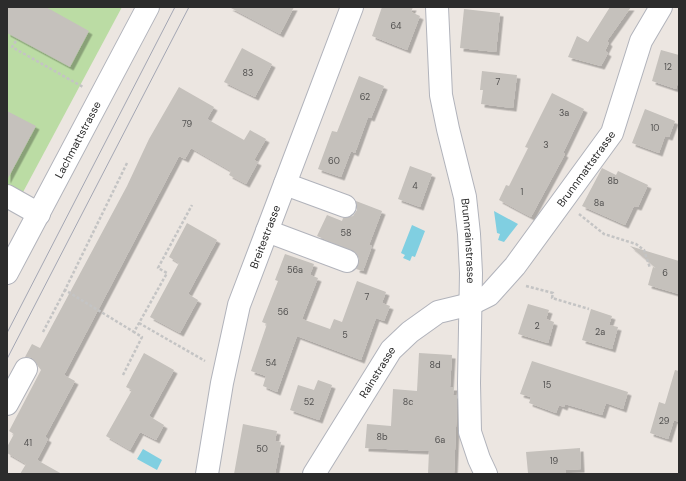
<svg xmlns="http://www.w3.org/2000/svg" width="686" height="481" font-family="'DM Sans',sans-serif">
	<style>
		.green { fill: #bbdca4 }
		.water { fill: #80cfe1 }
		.building { fill: #c5c1bc; filter: url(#shadow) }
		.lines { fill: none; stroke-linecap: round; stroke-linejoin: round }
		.minor-casing { stroke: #b1b3bb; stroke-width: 24 }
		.path { stroke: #c4c4c4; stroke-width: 2.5; stroke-dasharray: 3 2; stroke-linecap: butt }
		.minor { stroke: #fff; stroke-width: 22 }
		.tram { stroke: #a4a7b4; stroke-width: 1 }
		.labels { text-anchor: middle; stroke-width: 4; stroke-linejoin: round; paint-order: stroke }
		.number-label { font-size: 9px; fill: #525150 }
		.street-label { font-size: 11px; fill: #2c2c2c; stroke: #fff }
	</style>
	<defs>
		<filter id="shadow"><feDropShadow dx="3.5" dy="3.5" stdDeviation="0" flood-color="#0004"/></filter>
	</defs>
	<rect width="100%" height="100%" fill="#ece6e1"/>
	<polygon class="green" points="7,7 122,7 22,194 7,185"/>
	<g class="water">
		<polygon points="494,211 518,224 504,242 498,240 500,234 497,233"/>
		<polygon points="412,225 425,231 415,257 412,256 410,261 403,258 405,255 401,253"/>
		<polygon points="143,449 162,460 157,470 137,459"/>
	</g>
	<g class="building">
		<polygon points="7,7 46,7 89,31 70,67 7,33"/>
		<polygon points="229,7 294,7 280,34"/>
		<polygon points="382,7 413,7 411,12 420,16 407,50 372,36"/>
		<polygon points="610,7 631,7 607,41 609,43 605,51 608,53 601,66 568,57 577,36 588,42"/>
		<polygon points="464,9 500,13 496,52 460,48"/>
		<polygon points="242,48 272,64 255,97 224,82"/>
		<polygon points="661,50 679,55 679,79 676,89 652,81"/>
		<polygon points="482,71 517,75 513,108 481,104 483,90 480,90"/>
		<polygon points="359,76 384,86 371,118 368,117 355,153 351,151 341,177 318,169 332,131 337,132"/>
		<polygon points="179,87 214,107 207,119 244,140 250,130 266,139 254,160 258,162 246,184 229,175 231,171 191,148 185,159 179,156 64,375 75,381 45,437 48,439 37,460 62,474 20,474 26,464 7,453 7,447 14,434 9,431 41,370 32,358 25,357 32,344 40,348 127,186 149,139"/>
		<polygon points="552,93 584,109 563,153 565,154 531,217 499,200 506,185 509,186 528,148 525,147"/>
		<polygon points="645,109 675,121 669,137 665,136 659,153 632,143"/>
		<polygon points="7,111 36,126 7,180"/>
		<polygon points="410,166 432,174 420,207 398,199"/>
		<polygon points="602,168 616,175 618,171 648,185 638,207 634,206 625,225 582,206"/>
		<polygon points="356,201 382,211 369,245 372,246 363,271 356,269 359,259 356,253 317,236 327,215 342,221 343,218 353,216 357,210"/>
		<polygon points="187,223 217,240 188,294 198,300 180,333 150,317 179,263 169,257"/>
		<polygon points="630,246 679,261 679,294 648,285 653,267 656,268"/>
		<polygon points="285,254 314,264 310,275 318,278 302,319 330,329 334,319 342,322 357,281 386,292 382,303 390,306 384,321 376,318 361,360 297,336 277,392 263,386 266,376 251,371 267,324 262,322 278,281 275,280"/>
		<polygon points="528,304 549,310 546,319 554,322 548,343 518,334"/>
		<polygon points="591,309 612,316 609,325 618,327 612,349 582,340"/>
		<polygon points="144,353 174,370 149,416 164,425 156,440 140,432 130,450 106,436 132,390 126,387"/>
		<polygon points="419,353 452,355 450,387 454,387 453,395 457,395 457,404 454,474 428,474 429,451 365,448 367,424 391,426 393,389 417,391"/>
		<polygon points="532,361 628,392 623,409 606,403 602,415 565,404 564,407 559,405 556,413 529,403 531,397 520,394"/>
		<polygon points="675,370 679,371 679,422 674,420 668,439 650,433 659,402 665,404"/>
		<polygon points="318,380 332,385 319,420 290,410 298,385 314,390"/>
		<polygon points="243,424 277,431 275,441 281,442 275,474 234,474"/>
		<polygon points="580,448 581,469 565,470 566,474 528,473 526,452"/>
	</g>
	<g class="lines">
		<g class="minor-casing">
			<g id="minor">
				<path id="s1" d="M437,7l4,88 7,34 17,68 4,37 2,39 -2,110 1,49 9,27 7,15"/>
				<polyline points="285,184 345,206"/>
				<polyline points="7,196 39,214"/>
				<polyline points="267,231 347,261"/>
				<path id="s2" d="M7,273l141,-266"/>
				<polyline points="7,404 26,369"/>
				<path id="s3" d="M207,474l15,-91 17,-78 113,-298"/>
				<path id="s4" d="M314,474l77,-124 19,-18 28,-20 33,-8 18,-9 26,-29 97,-133 29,-92 20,-34"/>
			</g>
		</g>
		<g class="path">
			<polyline points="16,41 12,47 83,87"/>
			<polyline points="127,163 65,290 134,332 167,273 158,268 192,205"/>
			<polyline points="579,214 604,234 636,244 644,250 650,268"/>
			<polyline points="526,286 553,293 552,298 589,309"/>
			<polyline points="139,323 205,361"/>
			<polyline points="43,332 65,290"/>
			<polyline points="123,375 142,337 134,332"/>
		</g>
		<use href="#minor" class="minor"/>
		<g class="tram">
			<polyline points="7,333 175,7"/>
			<polyline points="7,359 189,7"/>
		</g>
	</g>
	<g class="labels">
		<g class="number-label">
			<text x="396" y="29">64</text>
			<text x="668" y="70">12</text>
			<text x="248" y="76">83</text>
			<text x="498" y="85">7</text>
			<text x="365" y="100">62</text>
			<text x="564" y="116">3a</text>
			<text x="187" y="127">79</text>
			<text x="655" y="131">10</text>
			<text x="546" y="148">3</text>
			<text x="334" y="164">60</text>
			<text x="613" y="184">8b</text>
			<text x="415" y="189">4</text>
			<text x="522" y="195">1</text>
			<text x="599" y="206">8a</text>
			<text x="346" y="236">58</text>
			<text x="295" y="273">56a</text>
			<text x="665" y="276">6</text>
			<text x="367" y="300">7</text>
			<text x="283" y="315">56</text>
			<text x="537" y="329">2</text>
			<text x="600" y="335">2a</text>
			<text x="345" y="338">5</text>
			<text x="271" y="366">54</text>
			<text x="435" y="368">8d</text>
			<text x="547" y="388">15</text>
			<text x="309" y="405">52</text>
			<text x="408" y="405">8c</text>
			<text x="664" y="424">29</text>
			<text x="382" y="440">8b</text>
			<text x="440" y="443">6a</text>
			<text x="28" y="446">41</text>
			<text x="262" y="452">50</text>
			<text x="554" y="464">19</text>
		</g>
		<g class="street-label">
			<text dy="4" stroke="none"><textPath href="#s2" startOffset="151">Lachmattstrasse</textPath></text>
			<text dy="4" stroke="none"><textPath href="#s4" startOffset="420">Brunnmattstrasse</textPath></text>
			<text dy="4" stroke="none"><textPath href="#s3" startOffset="245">Breitestrasse</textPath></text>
			<text dy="4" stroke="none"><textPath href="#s1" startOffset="237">Brunnrainstrasse</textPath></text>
			<text dy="4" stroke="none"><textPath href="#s4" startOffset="120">Rainstrasse</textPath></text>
		</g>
	</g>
	<rect width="686" height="481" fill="none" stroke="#2c2c2c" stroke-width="16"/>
</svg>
